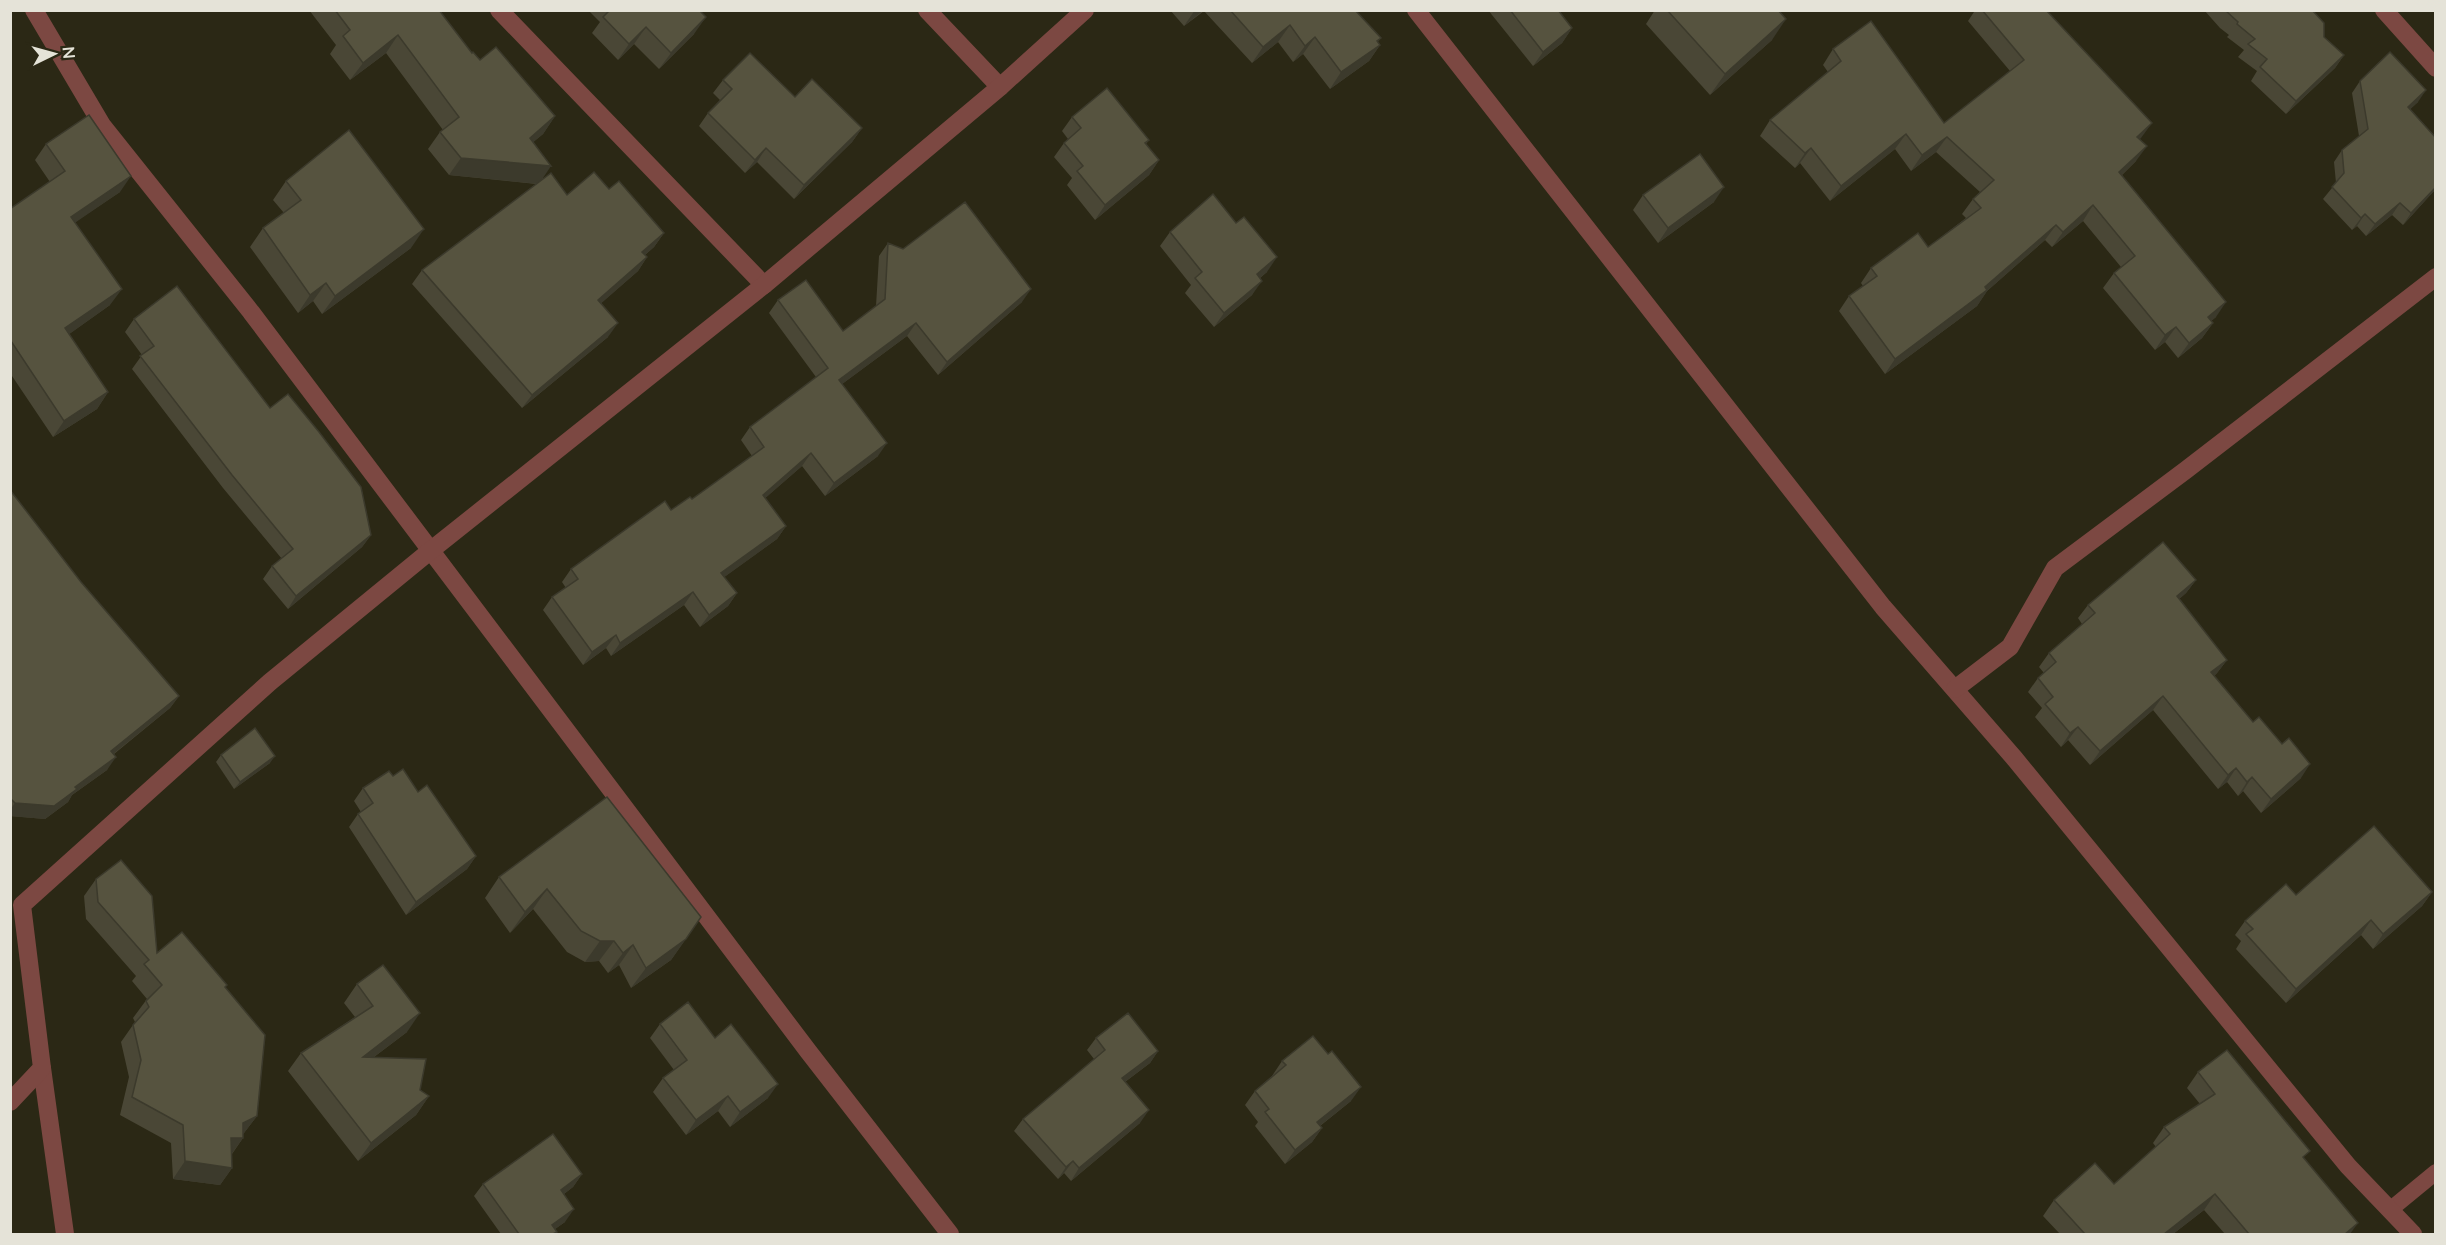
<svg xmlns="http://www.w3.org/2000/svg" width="2446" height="1245" font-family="Lato,sans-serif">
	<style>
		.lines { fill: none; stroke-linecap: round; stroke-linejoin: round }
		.service { stroke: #7c4842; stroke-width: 16 }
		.minor { stroke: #7c4842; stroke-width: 18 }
		.wall { fill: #4a4736 }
		.shaded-wall { fill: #3c3a2c }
		.building { fill: #56533f; stroke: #3c3a2c; stroke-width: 1.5 }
	</style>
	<rect width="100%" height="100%" fill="#2b2815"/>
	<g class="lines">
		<polyline class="service" points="2391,1209 2436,1172"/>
		<g class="minor">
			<polyline points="34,10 102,125 251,312 808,1051 950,1234"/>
			<polyline points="499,10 764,285"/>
			<polyline points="927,10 1000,87"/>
			<polyline points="1416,10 1883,607 2015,759 2348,1166 2413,1234"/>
			<polyline points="2384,10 2436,68"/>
			<polyline points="1955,689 2010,647 2055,568 2186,470 2436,277"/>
			<polyline points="42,1068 65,1234"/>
			<polyline points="10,1102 42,1068 22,905 270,682 430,551 764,285 1000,87 1085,10"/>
		</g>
	</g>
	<g class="wall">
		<polygon points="309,10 439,10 472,53 555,116 543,134 533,142 543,179 567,195 609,189 664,233 654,247 645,255 647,257 638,271 601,303 608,337 522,408 412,284 422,270 536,184 449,175 428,149 440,132 443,130 386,53 350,80 330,54 336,45"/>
		<polygon points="588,10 699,10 694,34 659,69 634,44 618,60 592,33 600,22"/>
		<polygon points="1170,10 1355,10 1380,45 1369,61 1330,89 1303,54 1293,62 1278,42 1252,63 1204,11 1184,26"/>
		<polygon points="1488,10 1558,10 1572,28 1562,43 1533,66"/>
		<polygon points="1655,10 1778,10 1772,40 1710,95 1646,24"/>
		<polygon points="1973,10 2046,10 2140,139 2136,161 2122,175 2216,317 2211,321 2213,323 2202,338 2178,358 2165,342 2155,350 2103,288 2114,273 2121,267 2083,221 2052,247 2045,240 1987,291 1977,306 1885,374 1839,311 1849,296 1863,286 1861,283 1871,268 1928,247 1966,218 1962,214 1973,199 1980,192 1936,152 1911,171 1895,149 1830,201 1800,163 1795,168 1760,136 1770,120 1828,72 1823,65 1833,49 1944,123 2010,71 1968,21 1974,12"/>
		<polygon points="2204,10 2312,10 2324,37 2344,55 2335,68 2286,114 2251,81 2257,71 2238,57 2244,50 2227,37 2229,35 2220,28"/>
		<polygon points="723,80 795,97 862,128 852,142 794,199 757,162 745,173 699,126 708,113 720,100 713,93"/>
		<polygon points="2360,81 2418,102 2410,109 2436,138 2436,189 2433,192 2403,225 2392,215 2366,236 2357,226 2352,230 2323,199 2336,183 2334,162 2342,150 2359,136 2352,93"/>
		<polygon points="1072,117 1149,140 1146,144 1159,160 1149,175 1095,220 1067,185 1072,178 1054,157 1064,143 1068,139 1062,131"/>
		<polygon points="46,144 120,192 75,222 110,305 69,334 108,392 97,409 53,437 10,373 10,209 50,182 35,160"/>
		<polygon points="286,181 411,248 322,314 313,301 298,313 250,247 263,228 284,213 273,200"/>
		<polygon points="1643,195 1714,202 1658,243 1633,210"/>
		<polygon points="1170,232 1267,272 1260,278 1252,295 1214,327 1185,293 1191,285 1160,246"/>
		<polygon points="888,243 1022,302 938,375 907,336 842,384 878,456 825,496 802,466 765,498 786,526 777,539 724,577 737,593 728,606 700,627 684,605 611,656 606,648 583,665 543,610 552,597 566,588 562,582 571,569 692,499 752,456 741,440 750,427 816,377 769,313 778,300 843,331 876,306 879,256"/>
		<polygon points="134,319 270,408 371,535 362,547 288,609 263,579 272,566 282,559 223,488 132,369 142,355 125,332"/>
		<polygon points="10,490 81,582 179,696 170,708 114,754 107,770 72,795 68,802 45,819 10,816"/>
		<polygon points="2196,580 2186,593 2179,599 2227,660 2217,673 2214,676 2301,778 2261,813 2243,791 2238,796 2227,782 2218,789 2153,710 2090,765 2068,740 2061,747 2035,717 2042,708 2028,692 2038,678 2044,673 2039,667 2049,653 2082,624 2078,618 2088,605"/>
		<polygon points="221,755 270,763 234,789 216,762"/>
		<polygon points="393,776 418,792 476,856 467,869 406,915 349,827 358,814 361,812 354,801 363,788"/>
		<polygon points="499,877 701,917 671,960 631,988 619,965 608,973 599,961 585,962 567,952 533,909 510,933 485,898"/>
		<polygon points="96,879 157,953 225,987 257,1116 244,1133 243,1134 243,1138 232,1154 232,1168 220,1185 173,1179 171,1143 120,1115 129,1077 121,1042 135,1022 133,1018 147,999 132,981 136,976 86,919 84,896"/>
		<polygon points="2432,892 2422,906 2373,949 2361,935 2286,1003 2236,949 2241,941 2235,935 2245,921 2296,895"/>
		<polygon points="357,984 407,1032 374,1057 429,1096 416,1115 358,1161 288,1071 301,1053 355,1017 344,1003"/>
		<polygon points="660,1024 715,1038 768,1098 730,1127 718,1111 686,1135 653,1092 663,1078 674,1070 650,1038"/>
		<polygon points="1096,1038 1158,1051 1150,1063 1125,1082 1140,1123 1071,1181 1064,1173 1058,1179 1014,1131 1023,1119 1094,1059 1087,1050"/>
		<polygon points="1282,1061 1351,1101 1320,1126 1322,1128 1312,1142 1285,1164 1255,1126 1258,1122 1245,1105 1255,1091 1272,1076"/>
		<polygon points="2198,1072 2305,1159 2350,1234 2225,1234 2204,1210 2173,1234 2060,1234 2043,1216 2054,1200 2114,1184 2156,1147 2153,1143 2164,1127 2200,1104 2187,1088"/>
		<polygon points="582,1174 573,1187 564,1194 565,1222 555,1229 555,1234 501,1234 474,1196 483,1184"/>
	</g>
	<g class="shaded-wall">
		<polygon points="1195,10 1204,10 1184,26"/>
		<polygon points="706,17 694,34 659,69 671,53"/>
		<polygon points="1786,19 1772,40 1710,95 1725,74"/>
		<polygon points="1290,25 1278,42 1252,63 1263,47"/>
		<polygon points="646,27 634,44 618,60 629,44"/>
		<polygon points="1572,28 1562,43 1533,66 1543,52"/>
		<polygon points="398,35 386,53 350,80 363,63"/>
		<polygon points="1315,37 1303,54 1293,62 1305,46"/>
		<polygon points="1381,38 1372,50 1380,45 1369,61 1330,89 1341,72"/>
		<polygon points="2344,55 2335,68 2286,114 2296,101"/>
		<polygon points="2426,90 2418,102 2400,119 2408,107"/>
		<polygon points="555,116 543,134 518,155 530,138"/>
		<polygon points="2152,123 2141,138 2127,152 2137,137"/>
		<polygon points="862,128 852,142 794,199 804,185"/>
		<polygon points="1906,134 1895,149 1830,201 1841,186"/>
		<polygon points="1947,137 1936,152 1911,171 1922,155"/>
		<polygon points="2147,146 2136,161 2109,187 2119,172"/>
		<polygon points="766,148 757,162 745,173 755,160"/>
		<polygon points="1811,148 1800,163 1795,168 1805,153"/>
		<polygon points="461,158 551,166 539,184 449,175"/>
		<polygon points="1159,160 1149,175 1095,220 1105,205"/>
		<polygon points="131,176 120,192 60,233 71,217"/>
		<polygon points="1724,187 1714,202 1658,243 1668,228"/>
		<polygon points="2436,187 2436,189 2433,192 2403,225 2411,213"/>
		<polygon points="2400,203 2392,215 2366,236 2375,224"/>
		<polygon points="2093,205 2083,221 2052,247 2063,232"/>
		<polygon points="2365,214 2357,226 2352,230 2361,218"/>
		<polygon points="2056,225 2045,240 1987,291 1977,306 1885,374 1895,359 1985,287"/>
		<polygon points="424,229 411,248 322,314 335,296"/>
		<polygon points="664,233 654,247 633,265 642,252"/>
		<polygon points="647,257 638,271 589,314 598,300"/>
		<polygon points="1277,257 1267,272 1247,288 1257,274"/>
		<polygon points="1262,281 1252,295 1214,327 1224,313"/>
		<polygon points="326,283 313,301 298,313 310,295"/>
		<polygon points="122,289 110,305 54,345 65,328"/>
		<polygon points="1031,289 1022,302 938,375 947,362"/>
		<polygon points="2226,302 2216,317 2198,332 2208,317"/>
		<polygon points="618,323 608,337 522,408 532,395"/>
		<polygon points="916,323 907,336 830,393 839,380"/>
		<polygon points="2213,323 2202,338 2178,358 2189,343"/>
		<polygon points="2176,327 2165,342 2155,350 2165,335"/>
		<polygon points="108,392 97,409 53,437 64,421"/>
		<polygon points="887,443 878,456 825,496 834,483"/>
		<polygon points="811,453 802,466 754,508 763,495"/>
		<polygon points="786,526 777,539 712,586 721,573"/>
		<polygon points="371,535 362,547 288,609 296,596"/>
		<polygon points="2196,580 2186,593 2167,610 2177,596"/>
		<polygon points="693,592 684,605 611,656 620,643"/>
		<polygon points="737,593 728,606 700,627 709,615"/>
		<polygon points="616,635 606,648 583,665 592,652"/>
		<polygon points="2227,660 2217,673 2202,686 2211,672"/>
		<polygon points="179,696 170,708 102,763 111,751"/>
		<polygon points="2163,696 2153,710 2090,765 2100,751"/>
		<polygon points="2078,727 2068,740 2061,747 2070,733"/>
		<polygon points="275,756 270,763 234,789 240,782"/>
		<polygon points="116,757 107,770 72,795 68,802 45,819 10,816 10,810 15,803 75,787"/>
		<polygon points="2310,764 2301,778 2261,813 2271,799"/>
		<polygon points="2236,768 2227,782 2218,789 2228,775"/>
		<polygon points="2252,777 2243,791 2238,796 2247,782"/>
		<polygon points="476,856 467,869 406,915 416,902"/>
		<polygon points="547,889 533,909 510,933 525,912"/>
		<polygon points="2432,892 2422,906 2373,949 2383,934"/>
		<polygon points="2371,920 2361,935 2286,1003 2296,989"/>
		<polygon points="686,939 671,960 631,988 646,968"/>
		<polygon points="600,941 614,941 599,961 585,962"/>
		<polygon points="633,945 619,965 608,973 623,953"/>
		<polygon points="420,1013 407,1032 350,1075 363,1057"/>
		<polygon points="1158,1051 1150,1063 1114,1090 1122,1078"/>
		<polygon points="778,1084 768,1098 730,1127 740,1112"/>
		<polygon points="1361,1087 1351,1101 1307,1136 1317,1122"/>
		<polygon points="429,1096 416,1115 358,1161 371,1143"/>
		<polygon points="728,1096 718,1111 686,1135 696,1120"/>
		<polygon points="1149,1110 1140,1123 1071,1181 1079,1168"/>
		<polygon points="257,1116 244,1133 236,1138 243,1138 230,1156 231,1138 243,1123"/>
		<polygon points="1322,1128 1312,1142 1285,1164 1295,1150"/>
		<polygon points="185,1161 232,1168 220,1185 173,1179"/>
		<polygon points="1073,1161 1064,1173 1058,1179 1066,1167"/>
		<polygon points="582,1174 573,1187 552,1203 561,1190"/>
		<polygon points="2215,1194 2204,1210 2173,1234 2164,1234"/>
		<polygon points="574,1209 565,1222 548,1234 552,1225"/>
		<polygon points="2358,1223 2350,1234 2345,1234"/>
	</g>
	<g class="building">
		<polygon points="335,10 439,10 472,53 473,52 480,60 496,47 555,116 530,138 551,166 461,158 440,132 459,117 398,35 363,63 343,36 350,30"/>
		<polygon points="610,10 699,10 706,17 671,53 646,27 629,44 603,17"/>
		<polygon points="1230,10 1355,10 1381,38 1377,41 1380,45 1341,72 1315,37 1305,46 1290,25 1263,47"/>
		<polygon points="1510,10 1558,10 1572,28 1543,52"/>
		<polygon points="1667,10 1778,10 1786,19 1725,74"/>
		<polygon points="1982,10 2046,10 2152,123 2137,137 2147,146 2119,172 2226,302 2208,317 2213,323 2189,343 2176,327 2165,335 2114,273 2135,256 2093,205 2063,232 2056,225 1985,287 1987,290 1895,359 1849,296 1877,276 1871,268 1918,233 1928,247 1981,208 1973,199 1994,180 1947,137 1922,155 1906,134 1841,186 1811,148 1805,153 1770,120 1841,61 1833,49 1871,21 1944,123 2024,60"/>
		<polygon points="2225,10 2312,10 2324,23 2324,37 2344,55 2296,101 2260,67 2267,59 2248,44 2255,39 2237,24 2238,22"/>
		<polygon points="2390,52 2426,90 2408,107 2436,138 2436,187 2411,213 2400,203 2375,224 2365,214 2361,218 2332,187 2344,173 2342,150 2368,129 2360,81"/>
		<polygon points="750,53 795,97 812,79 862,128 804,185 766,148 755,160 708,113 732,89 723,80"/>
		<polygon points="1107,88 1149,140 1145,143 1159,160 1105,205 1077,171 1083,166 1064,143 1081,128 1072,117"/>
		<polygon points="89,115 131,176 71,217 122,289 65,328 108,392 64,421 11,341 10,341 10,209 65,171 46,144"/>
		<polygon points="349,130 424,229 335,296 326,283 310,295 263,228 301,200 286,181"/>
		<polygon points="1700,154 1724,187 1668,228 1643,195"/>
		<polygon points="594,172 609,189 619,181 664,233 642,252 647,257 598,300 618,323 532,395 422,270 551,173 567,195"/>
		<polygon points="1213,194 1236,223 1244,217 1277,257 1257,274 1262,281 1224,313 1195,278 1202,272 1170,232"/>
		<polygon points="965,202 1031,289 947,362 916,323 839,380 887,443 834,483 811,453 763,495 786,526 721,573 737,593 709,615 693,592 620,643 616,635 592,652 552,597 578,579 571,569 665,501 671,510 690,497 692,499 764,447 750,427 828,368 778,300 806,280 843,331 885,299 888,243 903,249"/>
		<polygon points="177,286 270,408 288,394 319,432 361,487 371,535 296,596 272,566 293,549 232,475 140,356 154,346 134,319"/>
		<polygon points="10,490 81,582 179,696 111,751 116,757 75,787 77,789 54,806 15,803 10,798"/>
		<polygon points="2163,542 2196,580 2177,596 2227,660 2211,672 2253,722 2259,717 2282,744 2289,738 2310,764 2271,799 2252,777 2247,782 2236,768 2228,775 2163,696 2100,751 2078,727 2070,733 2045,704 2053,697 2038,678 2056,662 2049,653 2095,613 2088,605"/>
		<polygon points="255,728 275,756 240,782 221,755"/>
		<polygon points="403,769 418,792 427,785 476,856 416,902 358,814 373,803 363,788 389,771 393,776"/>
		<polygon points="607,797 701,917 686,939 646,968 633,945 623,953 614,941 600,941 581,931 547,889 525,912 499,877"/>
		<polygon points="2374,826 2432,892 2383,934 2371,920 2296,989 2246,934 2253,929 2245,921 2286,884 2296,895"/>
		<polygon points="121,860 152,896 157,953 182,932 227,985 225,987 265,1035 257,1116 243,1123 243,1138 231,1138 232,1168 185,1161 183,1125 132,1097 141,1060 133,1025 149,1007 146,1001 162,985 144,964 149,960 98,902 96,879"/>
		<polygon points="383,965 420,1013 363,1057 426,1059 420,1090 429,1096 371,1143 301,1053 373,1006 357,984"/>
		<polygon points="688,1002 715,1038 731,1024 778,1084 740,1112 728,1096 696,1120 663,1078 687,1060 660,1024"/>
		<polygon points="1128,1013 1158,1051 1122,1078 1149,1110 1079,1168 1073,1161 1066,1167 1023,1119 1105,1050 1096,1038"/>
		<polygon points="1313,1036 1328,1054 1332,1051 1361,1087 1317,1122 1322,1128 1295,1150 1265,1112 1269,1109 1255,1091 1286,1065 1282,1061"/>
		<polygon points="2227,1050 2310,1151 2303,1157 2358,1223 2345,1234 2249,1234 2215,1194 2164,1234 2085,1234 2054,1200 2095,1163 2114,1184 2170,1134 2164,1127 2215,1094 2198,1072"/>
		<polygon points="553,1134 582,1174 561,1190 574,1209 552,1225 557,1232 553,1234 519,1234 483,1184"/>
	</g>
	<rect width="2446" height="1245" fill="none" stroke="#e5e3d8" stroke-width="24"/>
	<g transform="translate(54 54) rotate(85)" stroke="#2b2815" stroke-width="4.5" paint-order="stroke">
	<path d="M0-4.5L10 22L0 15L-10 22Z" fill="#e5e3d8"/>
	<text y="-9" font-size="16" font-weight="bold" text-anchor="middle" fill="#e5e3d8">N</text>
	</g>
</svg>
